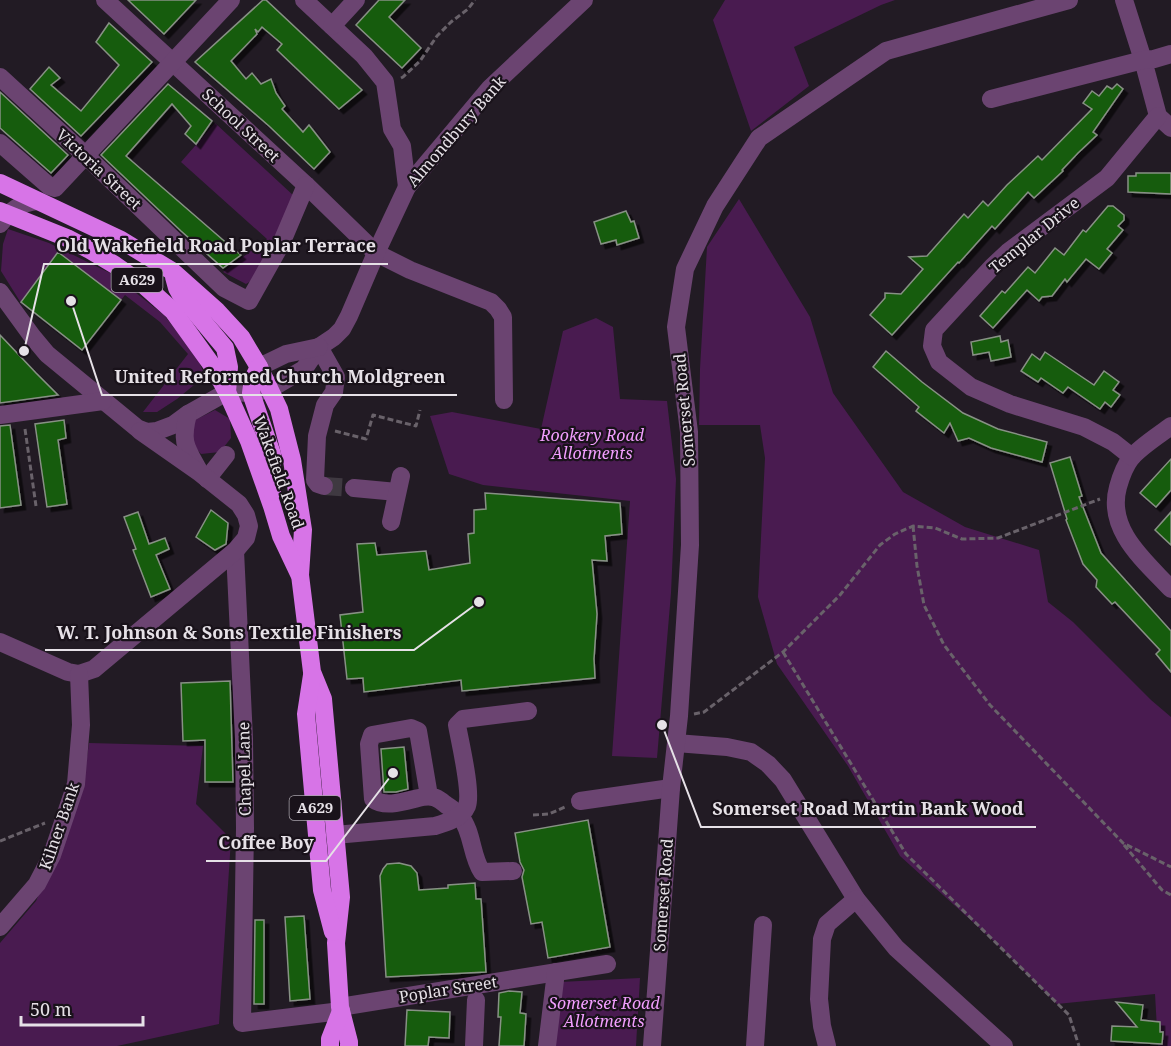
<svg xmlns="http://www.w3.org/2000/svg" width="1171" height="1046" font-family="'Noto Serif',serif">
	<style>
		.green { fill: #491b50 }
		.building { fill: #175b09; stroke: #879185; stroke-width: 1.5; filter: url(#shadow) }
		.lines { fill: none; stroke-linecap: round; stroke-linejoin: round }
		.minor-tunnel { stroke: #3f3941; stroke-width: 18; stroke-dasharray: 18 9; stroke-linecap: butt }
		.path { stroke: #69626a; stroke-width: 3; stroke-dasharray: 6 3; stroke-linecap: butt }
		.minor { stroke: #6b4471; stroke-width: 18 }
		.highway { stroke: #d774e7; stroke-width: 18 }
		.labels { text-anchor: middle; stroke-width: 4.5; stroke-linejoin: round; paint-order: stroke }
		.shield { fill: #19121a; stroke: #a8a3aa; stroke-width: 1.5 }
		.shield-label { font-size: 15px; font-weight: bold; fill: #e6e1e7 }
		.street-label { font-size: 16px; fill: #e6e1e7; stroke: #19121a }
		.park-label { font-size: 16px; font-style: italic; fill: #f29efe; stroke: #19121a }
		.leader { fill: none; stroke: #e6e1e7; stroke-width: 2 }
		.callout-dot { fill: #e6e1e7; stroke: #19121a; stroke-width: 2 }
		.callout-label { font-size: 18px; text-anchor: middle; font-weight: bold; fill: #e6e1e7; stroke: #19121a; stroke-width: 4.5; stroke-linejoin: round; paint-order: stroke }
	</style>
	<defs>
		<filter id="shadow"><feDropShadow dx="4.5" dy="4.5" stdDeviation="0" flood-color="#0009"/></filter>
	</defs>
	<rect width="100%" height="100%" fill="#221b24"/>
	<g class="green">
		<polygon points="725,0 895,0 881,5 794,47 809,86 751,131 713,20"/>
		<path d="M215,123l79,73c-9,22 -27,78 -48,88l-23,-12 44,-33 -86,-77z"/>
		<polygon points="739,199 810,317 833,393 903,492 965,527 1039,550 1048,602 1073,622 1151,700 1171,717 1171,1046 1158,1046 1155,994 1057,1004 996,943 900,856 848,766 777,664 758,597 765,458 760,425 699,425 700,369 707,247"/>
		<polygon points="8,229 49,243 112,274 164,315 197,357 205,376 177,399 157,412 143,412 188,354 160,322 125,295 121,300 58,252 21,303 1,271 3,244"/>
		<polygon points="596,318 613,327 620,399 667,401 676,479 671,593 657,758 612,756 630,501 483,485 449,474 430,416 452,412 541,429 563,331"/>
		<polygon points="215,410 230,419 231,438 220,452 201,454 191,442 195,420"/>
		<polygon points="89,743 203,746 196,804 231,839 219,1024 117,1046 0,1046 0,943 36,901 63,839 82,792"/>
		<polygon points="640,978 636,1046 553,1046 560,982"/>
	</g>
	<g class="building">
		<polygon points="128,0 196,0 164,34"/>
		<polygon points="263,0 266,0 362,90 339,109 277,50 282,44 262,27 258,32 255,29 257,34 231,61 246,79 252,73 261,84 271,79 276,93 285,106 282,109 303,132 309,125 330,152 314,169 269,126 195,62"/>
		<polygon points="379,0 405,0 389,17 421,48 402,68 356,25"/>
		<polygon points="109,23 152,62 81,136 30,89 49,67 60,78 51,85 81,111 119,65 96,42"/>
		<polygon points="168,84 212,121 196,144 185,134 191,126 172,104 126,156 230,246 241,255 223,268 181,231 101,155"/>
		<polygon points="1117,84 1123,89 1093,132 1097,135 1078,153 1062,170 1063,171 1034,198 1028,192 995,229 992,226 959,263 958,262 892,335 870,315 885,298 885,293 901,294 923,269 909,257 927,256 964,214 968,218 983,201 988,206 1007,185 1038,156 1042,160 1092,109 1083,103 1092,91 1099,96 1107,86 1112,89"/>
		<polygon points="0,92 68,155 51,173 0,128"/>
		<polygon points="1136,173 1171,173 1171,194 1128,192 1128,176 1136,176"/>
		<polygon points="1108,206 1113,206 1124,215 1124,220 1118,226 1123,230 1107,249 1112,253 1099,269 1086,259 1067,282 1065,279 1052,296 1042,297 1039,301 1027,290 993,328 980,316 1002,291 1005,293 1028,267 1035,273 1055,248 1064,255 1083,230 1086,232"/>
		<polygon points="626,211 631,222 634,221 639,238 617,245 616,240 601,244 594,222"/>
		<polygon points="58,252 121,300 82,350 21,302"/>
		<polygon points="0,335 36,373 58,395 0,403"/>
		<polygon points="1000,336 1001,342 1008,340 1011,357 991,361 989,352 973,355 971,342"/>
		<polygon points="886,351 922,382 963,413 998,429 1047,442 1042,462 991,448 969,438 958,441 950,423 944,433 916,411 919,407 873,367"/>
		<polygon points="1045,352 1094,385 1104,371 1119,382 1113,390 1120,395 1111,407 1105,402 1100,409 1068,387 1063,393 1041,378 1038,382 1021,371 1032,354 1040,360"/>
		<polygon points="64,420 66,438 58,440 67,504 47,507 35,424"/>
		<polygon points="10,425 21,505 0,508 0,426"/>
		<polygon points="1070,457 1082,496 1079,497 1101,553 1171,631 1171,672 1156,654 1160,650 1115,602 1112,604 1096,587 1097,580 1083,564 1066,520 1067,519 1050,463"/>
		<polygon points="1171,459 1171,490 1156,507 1140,493"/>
		<polygon points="485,493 620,503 622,534 605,536 607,561 592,560 597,614 594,659 595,678 462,691 461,680 364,692 363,678 347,679 340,615 363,612 357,544 375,543 377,555 426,551 429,570 470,563 468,534 474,533 474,510 486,509"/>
		<polygon points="211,510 228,523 226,544 215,550 196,537"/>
		<polygon points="138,512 149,544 165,538 169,549 156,555 170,589 151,597 133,550 136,549 124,517"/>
		<polygon points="1171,512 1171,545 1155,530"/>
		<polygon points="230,681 233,782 205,782 205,740 183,741 181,683"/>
		<polygon points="404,747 408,789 396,792 384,792 381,749"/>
		<polygon points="588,820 610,947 548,958 542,922 531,924 522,877 524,870 520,862 515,833"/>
		<polygon points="399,863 411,866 417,873 419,890 448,888 448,885 475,883 476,899 481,899 486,972 386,977 380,876 383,869 387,864"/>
		<polygon points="304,916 310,999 290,1001 285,917"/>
		<polygon points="255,920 264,920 264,1004 254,1004"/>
		<polygon points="509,991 522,992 520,1013 526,1014 524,1046 499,1046 501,1017 498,1017 499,993"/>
		<polygon points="1116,1002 1143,1005 1141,1020 1160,1022 1160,1032 1163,1032 1162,1044 1111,1041 1112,1026 1137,1027"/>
		<polygon points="407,1010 450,1012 449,1038 429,1037 428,1046 405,1046"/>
	</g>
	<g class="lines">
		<polyline class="minor-tunnel" points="324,486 354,488"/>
		<g class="path">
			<polyline points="401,78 403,77 420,61 437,36 451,22 468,9 475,0"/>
			<polyline points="25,429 36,506"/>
			<polyline points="335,431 366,439 373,415 416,426 420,410"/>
			<polyline points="913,526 917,566 924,605 944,645 990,705 1123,843 1171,867"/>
			<polyline points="783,652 906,854 1069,1015 1079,1046"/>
			<polyline points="694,714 704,712 783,652 840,595 880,545 895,534 913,526 935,528 962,539 998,538 1100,499"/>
			<polyline points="533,815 549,814 565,807"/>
			<polyline points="0,841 45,823"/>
			<polyline points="1124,845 1162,890 1171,895"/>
		</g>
		<g class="minor">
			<polyline points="105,0 306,185 376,253 410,270 491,302 498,309 503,317 504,400"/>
			<polyline points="304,0 364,56 385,82 392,129 402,146 407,187"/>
			<polyline points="1124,0 1143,60 1158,116 1171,128"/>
			<polyline points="332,26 356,0"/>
			<polyline points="0,77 85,155 224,288 249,301 281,244 306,185"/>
			<polyline points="991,99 1143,60 1154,59 1171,54"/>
			<polyline points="0,143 49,186 55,188 231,0"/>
			<path d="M0,224c11,-14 20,-21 37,-23"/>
			<polyline points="0,292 32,336 47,354 137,428 147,432 157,431 173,425 188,414 227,392 251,393 270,389 304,369 319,347 334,337 342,329 349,316 376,253 407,187 490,88 584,0"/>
			<polyline points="319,347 336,377 334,392 325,405 317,436 315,480 318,484 324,486"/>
			<polyline points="259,367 286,354 319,347"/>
			<path d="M188,414c-7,27 -3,32 10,55"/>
			<polyline points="0,415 103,401"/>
			<path d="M1171,426c-12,9 -31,21 -40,32 -7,9 -10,18 -13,29 -12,43 27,74 53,102"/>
			<polyline points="1132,457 1113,442 1084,427 1010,404 971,387 939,362 932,346 934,330 992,267 1008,252 1107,178 1158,116"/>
			<polyline points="207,479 226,455"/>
			<polyline points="354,488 397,492"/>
			<polyline points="391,522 401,476"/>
			<polyline points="235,551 244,739 245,828 242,1023 341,1011"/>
			<polyline points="0,642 68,672 79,674"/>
			<polyline points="79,674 94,669 235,551 246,538 249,526 246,515 239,504 200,473 140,431"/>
			<polyline points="676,743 727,747 751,752 768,764 783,780 856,899 896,948 1004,1046"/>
			<path d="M429,796l-11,-65 -7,-3 -39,7 -3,9 4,55c13,10 35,1 50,-2 9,-2 15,1 22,7 4,3 11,7 15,12 13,16 11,40 22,56l31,-1"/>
			<polyline points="580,801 671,788"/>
			<path d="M335,835l100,-9c11,-3 27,-8 32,-20 5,-14 -7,-64 -10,-81l6,-6 65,-8"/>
			<polyline points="0,927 37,884 52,855 76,784 81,725 79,674"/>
			<polyline points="340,1007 607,964"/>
			<polyline points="474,1046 476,1000"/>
			<polyline points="547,1046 556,972"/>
			<polyline points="652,1046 671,788 679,716 690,545 689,432 676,327 685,269 715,206 759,138 886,51 1069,0"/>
			<polyline points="755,1046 763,925"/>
			<polyline points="827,1046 822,1026 819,999 822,939 827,924 856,899"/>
		</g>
		<g class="highway">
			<polyline points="0,183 121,240 172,271 217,311 241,337 259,367 279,409 292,460 303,530 300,575 312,672 323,699 341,897 336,943 340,1007 349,1042 349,1046"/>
			<polyline points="0,211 67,238 90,250 115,265 145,286 173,311 214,368 227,392 249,441 272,506 281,536 299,574"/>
			<polyline points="174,277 177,288 181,295 225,348 229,367 227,392"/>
			<polyline points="259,367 253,379 251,393 272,454 272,492"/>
			<polyline points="312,675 306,714 322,890 333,932"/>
			<polyline points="330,1046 330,1039 341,1011"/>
		</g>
	</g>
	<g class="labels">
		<g class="shield">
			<rect x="111.5" y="268" width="51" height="24" rx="4.5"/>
			<rect x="289.5" y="796" width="51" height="24" rx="4.5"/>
		</g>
		<g class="shield-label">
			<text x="137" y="285">A629</text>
			<text x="315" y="813">A629</text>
		</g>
		<g class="street-label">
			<text transform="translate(241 125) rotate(43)" y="6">School Street</text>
			<text transform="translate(456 131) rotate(-49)" y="6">Almondbury Bank</text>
			<text transform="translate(99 169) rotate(43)" y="6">Victoria Street</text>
			<text transform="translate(1034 235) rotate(-39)" y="6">Templar Drive</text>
			<text transform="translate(684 410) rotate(-95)" y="6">Somerset Road</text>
			<text transform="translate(279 472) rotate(70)" y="6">Wakefield Road</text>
			<text transform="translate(244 769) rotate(-91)" y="6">Chapel Lane</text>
			<text transform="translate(59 826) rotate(-71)" y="6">Kilner Bank</text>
			<text transform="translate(663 895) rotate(-86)" y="6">Somerset Road</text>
			<text transform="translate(448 989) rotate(-9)" y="6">Poplar Street</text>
		</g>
		<g class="park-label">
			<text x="592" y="441">Rookery Road<tspan x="592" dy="18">Allotments</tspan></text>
			<text x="604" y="1009">Somerset Road<tspan x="604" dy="18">Allotments</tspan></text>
		</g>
	</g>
	<path class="leader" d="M24 351L44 264H388M71 301L102 395H457M479 602L414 650H45M662 725L701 827H1036M393 773L326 861H206"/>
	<g class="callout-dot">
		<circle cx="24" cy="351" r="6"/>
		<circle cx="71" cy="301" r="6"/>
		<circle cx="479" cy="602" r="6"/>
		<circle cx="662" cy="725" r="6"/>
		<circle cx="393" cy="773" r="6"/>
	</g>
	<g class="callout-label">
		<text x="216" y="252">Old Wakefield Road Poplar Terrace</text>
		<text x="280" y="383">United Reformed Church Moldgreen</text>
		<text x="229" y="639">W. T. Johnson &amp; Sons Textile Finishers</text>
		<text x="868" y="815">Somerset Road Martin Bank Wood</text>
		<text x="266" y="849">Coffee Boy</text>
	</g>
	<path d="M21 1016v9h122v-9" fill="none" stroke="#e6e1e7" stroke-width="3"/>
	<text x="30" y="1016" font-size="18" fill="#e6e1e7" stroke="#19121a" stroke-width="4.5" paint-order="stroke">50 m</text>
</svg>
